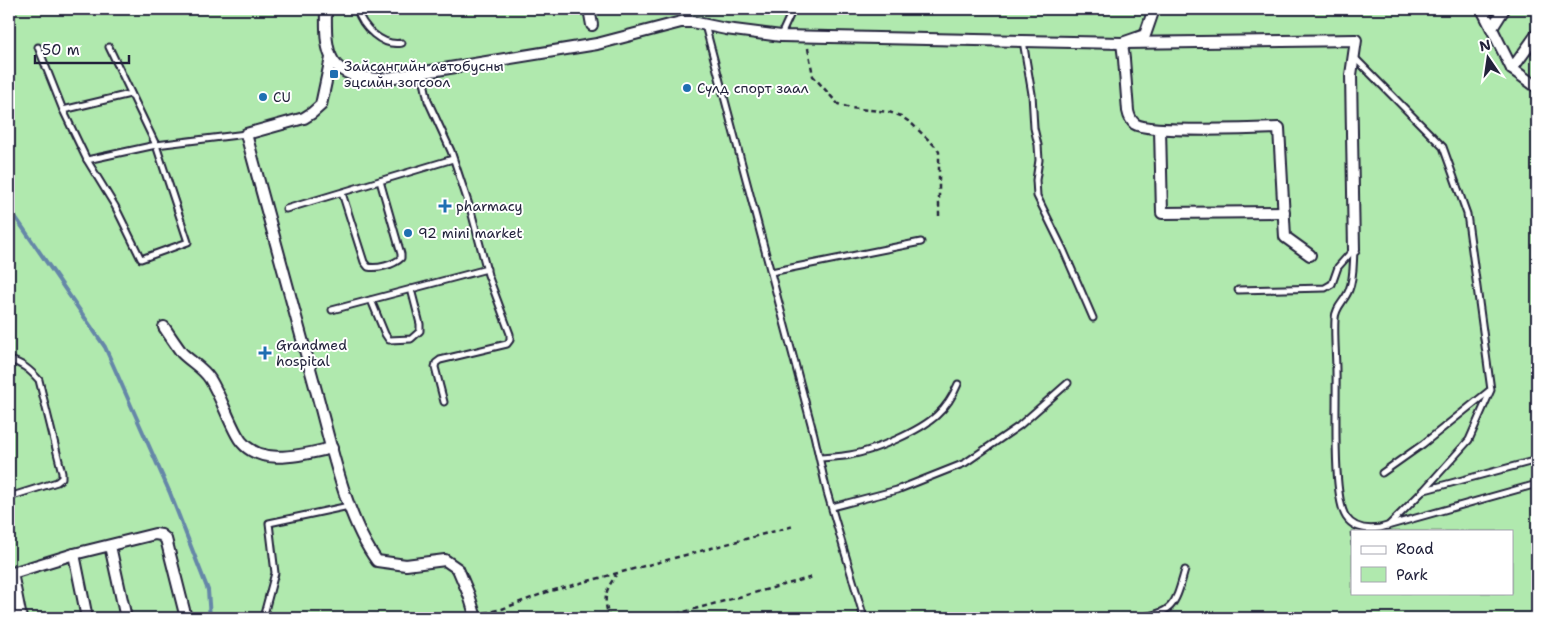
<svg xmlns="http://www.w3.org/2000/svg" width="1546" height="627" font-family="'Shantell Sans',sans-serif">
	<style>
		.green { fill: #b0e9ae; stroke: #698674; fill-rule: evenodd }
		.lines { fill: none; stroke-linecap: round; stroke-linejoin: round }
		.stream { stroke: #6587a8; stroke-width: 4 }
		.lane-casing { stroke: #22223b; stroke-width: 9 }
		.street-casing { stroke: #22223b; stroke-width: 14 }
		.path { stroke: #22223b; stroke-width: 2.5; stroke-dasharray: 5 4; stroke-linecap: butt }
		.lane { stroke: #fff; stroke-width: 5 }
		.street { stroke: #fff; stroke-width: 10 }
		.poi-dot { fill: #1f6fb2; stroke: #fff; stroke-width: 2 }
		.labels { text-anchor: middle; stroke-width: 4; stroke-linejoin: round; paint-order: stroke }
		.poi-label { font-size: 14px; fill: #22223b; stroke: #fff; text-anchor: start }
	</style>
	<rect width="100%" height="100%" fill="#fff4ef"/>
	<filter id="ink" filterUnits="userSpaceOnUse"><feTurbulence type="fractalNoise" baseFrequency=".02" numOctaves="2"/><feDisplacementMap in="SourceGraphic" scale="10" xChannelSelector="R" yChannelSelector="G"/><feConvolveMatrix kernelMatrix="1 2 1 2 8 2 1 2 1" color-interpolation-filters="sRGB"/></filter>
	<g filter="url(#ink)">
		<path class="green" d="M9,9h1528v609h-1528zM1352,531h160v62h-160z"/>
		<g class="lines">
			<polyline class="stream" points="9,203 14,215 105,347 170,493 208,590 210,618"/>
			<g class="lane-casing">
				<g id="lane">
					<path d="M357,9c5,18 25,38 45,34"/>
					<polyline points="705,25 814,435 827,492 864,618"/>
					<polyline points="781,35 793,9"/>
					<polyline points="1023,41 1032,94 1034,128 1038,145 1039,160 1036,180 1037,196 1063,249 1093,318"/>
					<polyline points="38,47 63,110 87,160 156,145 246,134"/>
					<polyline points="1353,56 1443,147 1467,214 1491,390 1469,440 1424,490 1388,526"/>
					<polyline points="422,72 428,101 451,151 471,211 488,275 510,334 510,340 507,344 440,360 436,363 435,367 444,402"/>
					<polyline points="63,110 130,94"/>
					<polyline points="87,160 115,206 141,259 188,242 156,145 109,47"/>
					<path d="M342,193l22,69 4,5c9,2 26,-2 33,-9v-4l-21,-73"/>
					<polyline points="286,209 453,159"/>
					<path d="M1354,250c-1,14 0,28 -5,40 -4,11 -14,17 -14,29 -1,18 1,36 1,53 1,30 -4,124 10,145 8,12 21,13 34,11l157,-44"/>
					<polyline points="771,272 921,242"/>
					<polyline points="1238,290 1325,288 1332,284 1338,267 1353,250"/>
					<polyline points="371,300 385,334 389,340 411,339 420,331 420,324 411,289"/>
					<polyline points="332,310 487,269"/>
					<path d="M9,360c13,3 21,10 30,20l23,93v5l-5,4 -48,15"/>
					<path d="M820,458c10,-1 20,-1 30,-3 24,-4 70,-24 87,-40 10,-9 16,-19 21,-31"/>
					<polyline points="1382,473 1423,444 1489,391"/>
					<polyline points="1425,490 1537,460"/>
					<polyline points="832,507 897,490 965,463 1019,426 1068,383"/>
					<polyline points="263,618 275,573 269,523 349,506"/>
					<path d="M1137,618c38,-5 38,-14 48,-48"/>
				</g>
			</g>
			<g class="street-casing">
				<g id="street">
					<path d="M326,9c-1,48 2,68 56,70l215,-35 84,-22h11l34,7 55,7 341,7 23,-8 9,-26"/>
					<polyline points="589,9 592,25"/>
					<polyline points="1482,9 1512,69 1537,87"/>
					<polyline points="1492,28 1504,9"/>
					<path d="M331,58l-10,47 -9,8 -8,5 -58,16c24,87 47,173 71,260 14,51 29,125 60,167l29,4 39,-5 13,9 11,26 7,23"/>
					<polyline points="1512,69 1537,34"/>
					<polyline points="1160,129 1162,213 1284,212"/>
					<path d="M1310,255l-25,-18 -6,-109c-22,1 -131,5 -144,-4 -5,-4 -6,-8 -7,-13l-4,-52 -2,-16 234,-3 -5,35 3,175"/>
					<path d="M164,327c6,9 12,18 18,26 9,9 21,15 28,26 11,18 17,38 27,56 18,34 65,20 95,13"/>
					<polyline points="110,546 126,618"/>
					<polyline points="74,554 87,618"/>
					<polyline points="12,573 21,618"/>
					<polyline points="9,574 74,554 155,534 161,535 166,539 186,618"/>
				</g>
			</g>
			<g class="path">
				<polyline points="808,48 813,76 838,104 850,108 889,112 901,116 912,124 937,148 939,152 939,216"/>
				<polyline points="1351,532 1352,548"/>
				<polyline points="484,613 502,609 547,592 794,526"/>
				<path d="M611,618l-2,-1c-6,-19 -4,-26 7,-42"/>
				<polyline points="668,618 676,614 813,577"/>
			</g>
			<use href="#lane" class="lane"/>
			<use href="#street" class="street"/>
		</g>
	</g>
	<g class="poi-dot">
		<rect x="329" y="69" width="10" height="10" rx="2.5"/>
		<circle cx="687" cy="88" r="5"/>
		<circle cx="263" cy="97" r="5"/>
		<path d="M442.5 198.5h5v5h5v5h-5v5h-5v-5h-5v-5h5z"/>
		<circle cx="408" cy="233" r="5"/>
		<path d="M262.5 345.5h5v5h5v5h-5v5h-5v-5h-5v-5h5z"/>
	</g>
	<g class="labels">
		<g class="poi-label">
			<text x="344" y="71">Зайсангийн автобусны<tspan x="344" dy="16">эцсийн зогсоол</tspan></text>
			<text x="697" y="93">Сүлд спорт заал</text>
			<text x="273" y="102">CU</text>
			<text x="456" y="211">pharmacy</text>
			<text x="418" y="238">92 mini market</text>
			<text x="276" y="350">Grandmed<tspan x="276" dy="16">hospital</tspan></text>
		</g>
	</g>
	<rect width="1546" height="627" fill="none" stroke="#fff" stroke-width="30"/>
	<rect x="15" y="15" width="1516" height="597" fill="none" stroke="#22223b" stroke-width="2" filter="url(#ink)"/>
	<rect x="1351" y="530" width="162" height="65" fill="#ffffff" stroke="#a7a7b1"/>
	<rect x="1361" y="546" width="25" height="8" fill="#ffffff" stroke="#a7a7b1"/>
	<text x="1396" y="554" font-size="15" fill="#22223b">Road</text>
	<rect x="1361" y="567" width="25" height="15" fill="#b0e9ae" stroke="#a7a7b1"/>
	<text x="1396" y="580" font-size="15" fill="#22223b">Park</text>
	<g transform="translate(1488 58) rotate(347)" stroke="#ffffff" stroke-width="4" paint-order="stroke">
	<path d="M0-4L9 19L0 12L-9 19Z" fill="#22223b"/>
	<text y="-8" font-size="14" font-weight="bold" text-anchor="middle" fill="#22223b">N</text>
	</g>
	<path d="M35 55v8h94v-8" fill="none" stroke="#22223b" stroke-width="2.5"/>
	<text x="42" y="55" font-size="15" fill="#22223b" stroke="#ffffff" stroke-width="4" paint-order="stroke">50 m</text>
</svg>
